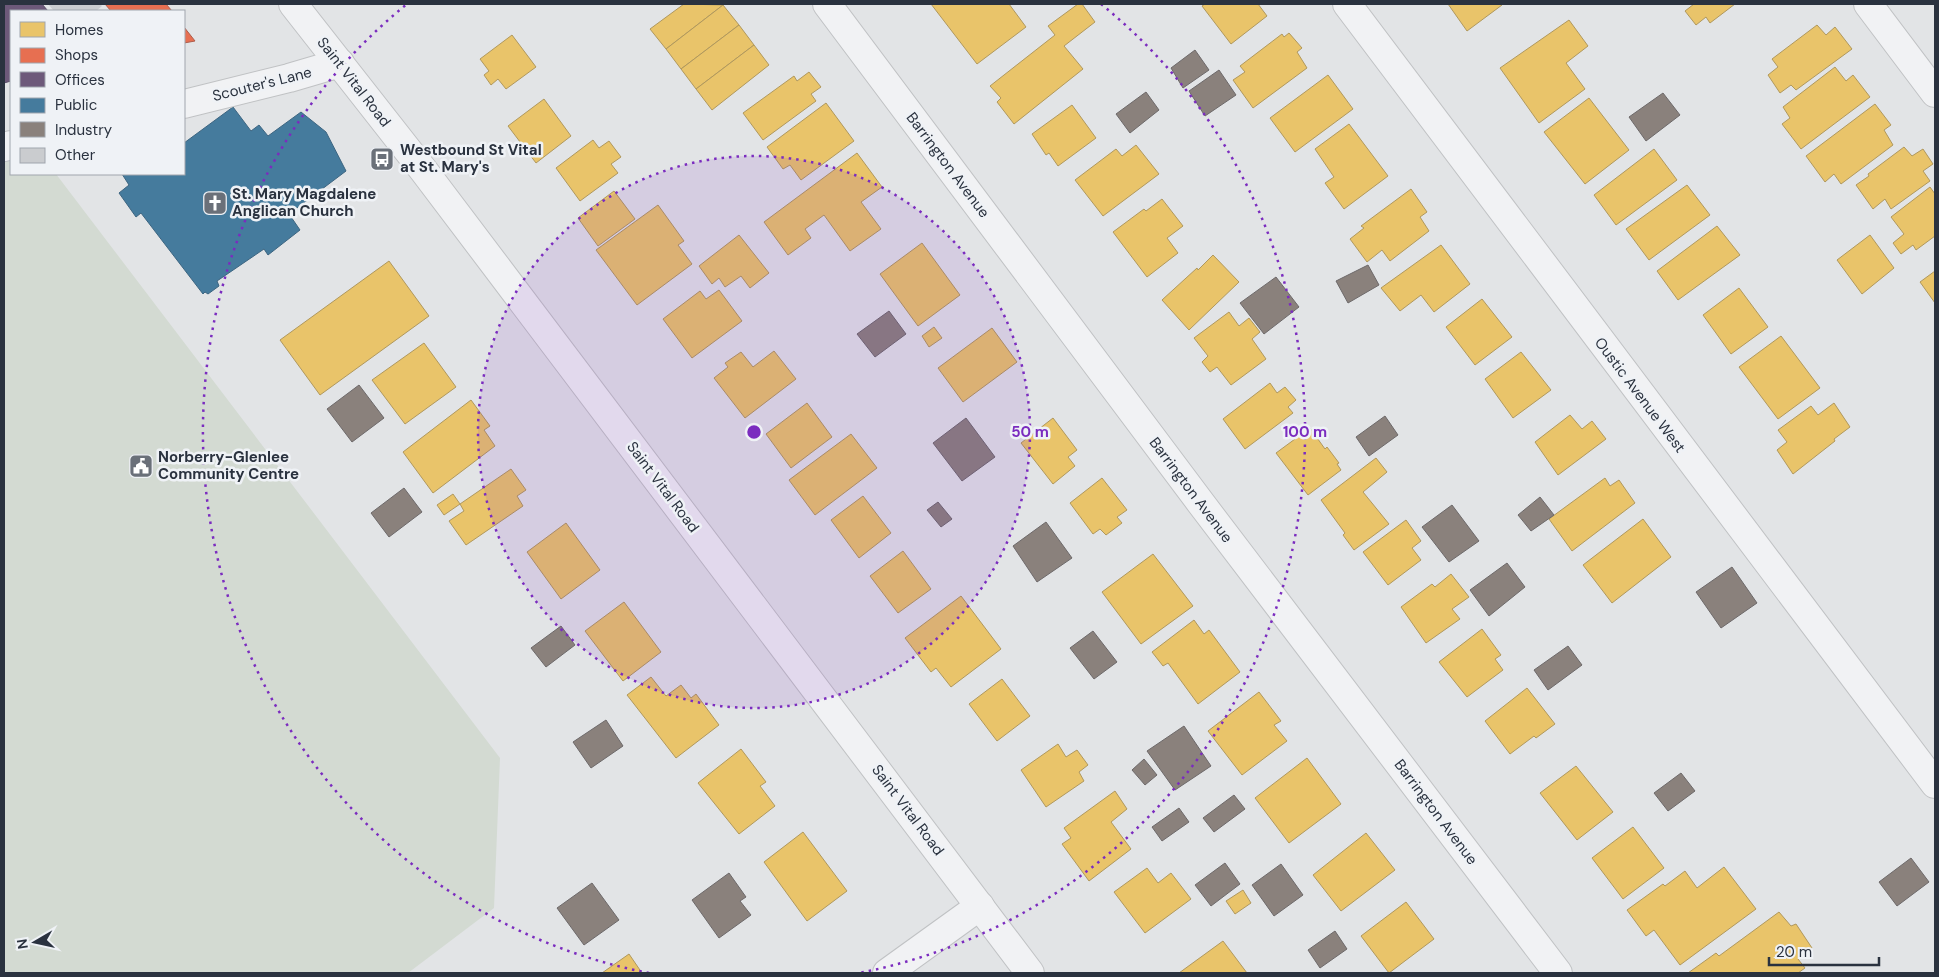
<svg xmlns="http://www.w3.org/2000/svg" width="1939" height="977" font-family="'DM Sans',sans-serif">
	<style>
		.green { fill: #d3dad2 }
		.homes { fill: #e9c46a; stroke: #b0985d }
		.shops { fill: #e76f51; stroke: #ae5d4c }
		.offices { fill: #6d597a; stroke: #594d68 }
		.public { fill: #457b9d; stroke: #3d6581 }
		.industry { fill: #8a817c; stroke: #6d696a }
		.building { fill: #cacccf }
		.lines { fill: none; stroke-linecap: round; stroke-linejoin: round }
		.minor-casing { stroke: #c0c2c4; stroke-width: 30 }
		.minor { stroke: #f1f2f4; stroke-width: 28 }
		.ring { fill: none; stroke: #7b2cbf; stroke-width: 2.5; stroke-dasharray: 2.5 5 }
		.labels { text-anchor: middle; stroke-width: 5; stroke-linejoin: round; paint-order: stroke }
		.street-label { font-size: 15px; fill: #2a323f; stroke: #eff2f6 }
		.poi-label { font-size: 15px; font-weight: bold; fill: #2a323f; stroke: #eff2f6; text-anchor: start }
		.centre { fill: #7b2cbf; stroke: #eff2f6; stroke-width: 2.5 }
		.ring-label { font-size: 15px; text-anchor: middle; font-weight: bold; fill: #7b2cbf; stroke: #eff2f6; stroke-width: 5; stroke-linejoin: round; paint-order: stroke }
	</style>
	<rect width="100%" height="100%" fill="#e2e4e6"/>
	<polygon class="green" points="11,157 11,174 56,174 500,758 494,908 408,973 4,973 4,159"/>
	<g class="homes">
		<polygon points="684,4 723,5 666,49 650,29"/>
		<polygon points="931,4 1009,4 1026,27 977,64"/>
		<polygon points="1078,4 1082,4 1095,22 1064,46 1083,69 1014,124 997,102 1001,98 990,86 1055,35 1048,26"/>
		<polygon points="1205,4 1258,4 1267,16 1231,44 1202,6"/>
		<polygon points="1448,4 1501,4 1502,5 1467,31"/>
		<polygon points="1694,4 1735,4 1710,23 1706,17 1696,25 1685,11"/>
		<polygon points="723,5 739,25 681,69 666,49"/>
		<polygon points="1569,20 1588,46 1566,63 1585,89 1539,123 1500,68"/>
		<polygon points="739,25 754,45 696,89 681,69"/>
		<polygon points="1817,25 1826,35 1835,27 1852,49 1796,90 1791,85 1780,93 1768,75 1778,67 1772,59"/>
		<polygon points="1289,33 1302,48 1297,52 1307,68 1253,108 1233,80 1245,72 1240,66 1282,34 1284,37"/>
		<polygon points="512,35 536,67 506,89 498,79 491,85 484,75 489,71 480,59"/>
		<polygon points="754,45 769,65 712,110 696,89"/>
		<polygon points="1835,67 1846,81 1853,75 1870,97 1801,149 1782,124 1790,118 1783,107"/>
		<polygon points="809,72 821,87 811,94 816,101 763,140 743,113 794,76 797,81"/>
		<polygon points="1328,75 1353,109 1295,152 1270,118"/>
		<polygon points="1589,98 1629,150 1585,184 1544,132"/>
		<polygon points="544,99 571,136 536,163 508,126"/>
		<polygon points="826,103 854,141 801,180 790,165 783,169 767,147"/>
		<polygon points="1875,104 1891,125 1884,130 1893,145 1841,184 1834,174 1825,182 1806,156"/>
		<polygon points="1072,105 1096,138 1058,166 1049,153 1046,155 1032,134"/>
		<polygon points="1349,124 1388,176 1344,209 1325,183 1334,177 1315,149"/>
		<polygon points="593,140 599,148 609,141 621,157 611,164 618,173 580,201 556,168"/>
		<polygon points="1136,145 1159,174 1103,216 1075,180 1116,149 1122,156"/>
		<polygon points="1904,147 1912,156 1923,149 1933,164 1923,171 1930,181 1891,209 1885,199 1873,209 1856,185 1869,176 1868,174"/>
		<polygon points="1654,149 1677,180 1616,225 1594,195"/>
		<polygon points="857,153 882,187 861,202 881,229 850,251 824,215 805,229 811,238 788,255 764,222"/>
		<polygon points="1687,185 1710,215 1649,260 1626,229"/>
		<polygon points="1930,187 1935,194 1935,236 1916,250 1913,245 1901,254 1893,243 1904,234 1891,217"/>
		<polygon points="1411,189 1427,212 1420,217 1429,231 1390,261 1382,250 1367,262 1350,239 1364,228 1361,226"/>
		<polygon points="614,191 635,219 598,246 578,218"/>
		<polygon points="1162,199 1183,226 1167,238 1178,253 1147,277 1113,232 1144,209 1146,211"/>
		<polygon points="658,205 684,241 678,245 692,264 637,305 596,250"/>
		<polygon points="1717,226 1740,255 1678,300 1657,271"/>
		<polygon points="739,235 769,273 750,288 741,276 725,287 719,278 712,284 699,266"/>
		<polygon points="1870,235 1894,268 1862,294 1837,260"/>
		<polygon points="922,243 960,295 918,326 880,274"/>
		<polygon points="1441,245 1470,284 1434,312 1421,295 1400,311 1381,288"/>
		<polygon points="1213,255 1239,282 1189,330 1162,300 1197,268 1198,270"/>
		<polygon points="389,261 429,316 320,395 280,340"/>
		<polygon points="1935,271 1935,303 1920,282"/>
		<polygon points="1739,288 1768,327 1731,354 1703,315"/>
		<polygon points="719,290 742,321 692,358 663,319 700,291 706,299"/>
		<polygon points="1482,299 1512,337 1475,365 1446,327"/>
		<polygon points="1229,312 1239,326 1249,318 1260,332 1252,339 1266,359 1231,385 1217,367 1210,372 1202,362 1208,356 1194,338"/>
		<polygon points="934,327 942,338 929,347 922,336"/>
		<polygon points="992,328 1017,362 963,402 938,368"/>
		<polygon points="1781,336 1820,388 1778,419 1739,367"/>
		<polygon points="424,343 456,387 405,424 372,380"/>
		<polygon points="774,351 796,379 745,418 714,378 728,367 725,363 741,352 753,367"/>
		<polygon points="1521,352 1551,390 1513,418 1485,379"/>
		<polygon points="1270,383 1277,393 1285,387 1296,400 1288,407 1293,413 1245,449 1223,419"/>
		<polygon points="471,400 490,426 484,430 495,446 433,493 403,452"/>
		<polygon points="807,403 832,437 791,468 766,434"/>
		<polygon points="1834,403 1850,427 1834,439 1835,441 1793,474 1777,450 1787,442 1778,430 1811,406 1818,415"/>
		<polygon points="1570,415 1582,429 1592,421 1606,439 1558,475 1535,442"/>
		<polygon points="1053,418 1077,450 1068,457 1075,466 1053,484 1021,443"/>
		<polygon points="1310,428 1325,449 1327,447 1339,463 1337,464 1341,470 1308,495 1276,453"/>
		<polygon points="851,434 877,468 815,515 789,480"/>
		<polygon points="1376,458 1387,472 1363,492 1389,524 1354,550 1343,535 1345,533 1321,500"/>
		<polygon points="511,469 526,490 517,496 523,506 466,545 449,521 464,511 460,504"/>
		<polygon points="1102,478 1127,510 1117,517 1122,523 1106,535 1100,529 1093,534 1070,503"/>
		<polygon points="1605,478 1610,486 1619,480 1635,503 1572,551 1549,519"/>
		<polygon points="453,494 460,504 444,515 437,505"/>
		<polygon points="863,496 891,533 859,558 831,520"/>
		<polygon points="1643,519 1671,557 1612,603 1583,565"/>
		<polygon points="1406,520 1421,541 1412,548 1421,560 1388,585 1363,552"/>
		<polygon points="566,523 600,570 561,599 527,552"/>
		<polygon points="903,551 931,589 898,613 870,576"/>
		<polygon points="1153,554 1193,606 1141,644 1102,592"/>
		<polygon points="1451,574 1469,597 1452,609 1460,619 1426,643 1401,607 1432,584 1435,587"/>
		<polygon points="961,596 1001,649 951,687 936,668 931,672 905,638"/>
		<polygon points="624,602 661,652 623,681 585,631"/>
		<polygon points="1194,620 1204,634 1209,630 1240,672 1198,704 1168,663 1163,666 1152,652"/>
		<polygon points="1482,629 1501,655 1495,659 1503,670 1467,697 1439,662"/>
		<polygon points="651,677 666,696 681,685 691,698 696,694 719,725 676,758 627,695"/>
		<polygon points="1002,679 1030,716 997,741 969,704"/>
		<polygon points="1527,688 1555,724 1536,738 1534,736 1510,754 1485,721"/>
		<polygon points="1259,692 1281,721 1274,725 1287,741 1242,775 1208,731"/>
		<polygon points="1058,744 1066,757 1077,750 1088,765 1079,772 1084,781 1046,807 1021,770"/>
		<polygon points="741,749 766,782 760,786 775,806 739,834 698,783"/>
		<polygon points="1307,758 1341,804 1289,843 1255,798"/>
		<polygon points="1576,766 1613,812 1577,840 1540,793"/>
		<polygon points="1115,791 1127,809 1111,822 1131,849 1089,881 1062,844 1071,838 1064,828"/>
		<polygon points="1633,827 1664,868 1623,899 1592,858"/>
		<polygon points="803,832 847,891 807,921 764,862"/>
		<polygon points="1366,833 1395,870 1341,911 1313,875"/>
		<polygon points="1724,867 1756,909 1680,965 1654,930 1646,936 1627,910 1663,884 1665,886 1685,871 1697,888"/>
		<polygon points="1147,868 1158,883 1171,873 1191,899 1145,933 1114,892"/>
		<polygon points="1243,890 1251,903 1235,914 1226,901"/>
		<polygon points="1406,902 1434,939 1389,973 1361,936"/>
		<polygon points="1779,912 1791,926 1796,924 1812,948 1798,959 1805,968 1798,973 1688,973 1716,953 1719,956"/>
		<polygon points="1223,941 1247,973 1179,973"/>
		<polygon points="629,954 642,973 602,973"/>
	</g>
	<g class="shops">
		<polygon points="105,4 166,4 172,11 111,11"/>
		<polygon points="184,27 195,41 184,43"/>
	</g>
	<polygon class="offices" points="4,4 42,4 48,11 11,11 11,81 4,83"/>
	<polygon class="public" points="233,107 251,131 259,125 268,136 301,112 326,132 346,171 289,214 300,230 268,255 264,249 217,281 219,286 208,294 205,292 203,294 141,213 136,217 119,193 129,185 122,174 184,174 184,143"/>
	<g class="industry">
		<polygon points="1195,50 1209,70 1183,88 1171,68"/>
		<polygon points="1219,70 1236,95 1205,116 1189,91"/>
		<polygon points="1146,92 1159,110 1130,133 1116,114"/>
		<polygon points="1663,93 1680,115 1646,141 1629,117"/>
		<polygon points="1368,265 1379,285 1348,303 1336,281"/>
		<polygon points="1276,277 1299,307 1264,334 1240,303"/>
		<polygon points="889,311 906,334 875,357 857,334"/>
		<polygon points="359,385 384,418 352,442 327,409"/>
		<polygon points="1385,416 1398,435 1369,456 1356,437"/>
		<polygon points="966,418 995,457 962,481 933,443"/>
		<polygon points="404,488 422,512 389,537 371,513"/>
		<polygon points="1540,497 1554,515 1531,531 1518,515"/>
		<polygon points="938,502 952,519 941,527 927,510"/>
		<polygon points="1452,505 1479,541 1449,562 1422,527"/>
		<polygon points="1046,522 1072,558 1037,582 1013,546"/>
		<polygon points="1507,563 1525,587 1489,616 1470,590"/>
		<polygon points="1732,567 1757,603 1721,628 1696,592"/>
		<polygon points="561,626 575,645 546,667 531,648"/>
		<polygon points="1093,631 1117,662 1094,679 1070,648"/>
		<polygon points="1568,646 1582,665 1548,690 1534,670"/>
		<polygon points="606,720 623,746 591,768 573,742"/>
		<polygon points="1184,726 1211,766 1175,790 1147,751"/>
		<polygon points="1144,759 1157,775 1145,785 1132,770"/>
		<polygon points="1681,773 1695,791 1668,811 1654,793"/>
		<polygon points="1234,795 1245,809 1214,832 1203,818"/>
		<polygon points="1179,808 1189,822 1162,841 1152,827"/>
		<polygon points="1911,858 1929,882 1897,906 1879,882"/>
		<polygon points="1225,863 1240,884 1211,906 1195,885"/>
		<polygon points="1281,864 1303,895 1274,916 1252,885"/>
		<polygon points="729,873 746,897 740,901 751,915 719,938 692,900"/>
		<polygon points="592,883 619,920 584,945 557,908"/>
		<polygon points="1335,931 1347,949 1320,968 1308,950"/>
	</g>
	<polygon class="building" points="48,4 100,4 102,6 96,11 54,11"/>
	<g class="lines">
		<g class="minor-casing">
			<g id="minor">
				<polyline points="293,4 424,171 1030,973"/>
				<polyline points="827,4 1200,502 1558,973"/>
				<polyline points="1347,4 1935,784"/>
				<polyline points="1868,4 1935,93"/>
				<polyline points="184,104 289,78 340,63"/>
				<polyline points="4,147 11,145"/>
				<polyline points="887,973 980,906"/>
			</g>
		</g>
		<use href="#minor" class="minor"/>
	</g>
	<circle cx="754" cy="432" r="276" fill="#7b2cbf" fill-opacity=".12"/>
	<g class="ring">
		<circle cx="754" cy="432" r="276"/>
		<path d="M649 973A551 551 0 0 1 407 4M1101 4A551 551 0 0 1 859 973"/>
	</g>
	<defs>
		<g id="bus-square" transform="scale(1.25)"><rect x="-9" y="-9" width="18" height="18" rx="4" fill="#6a7079" stroke="#eff2f6"/><path d="M-5-6H5V4H4V6H2V4H-2V6H-4V4H-5ZM-3.5-4V0h7V-4ZM-3.5 1.2v1.5H-2V1.2ZM2 1.2v1.5H3.5V1.2Z" fill="#fff"/></g>
		<g id="church-square" transform="scale(1.25)"><rect x="-9" y="-9" width="18" height="18" rx="4" fill="#6a7079" stroke="#eff2f6"/><path d="M-1.2-6h2.4v3.5h3.3v2.4h-3.3V6h-2.4V-.1h-3.3v-2.4h3.3Z" fill="#fff"/></g>
		<g id="civic-square" transform="scale(1.25)"><rect x="-9" y="-9" width="18" height="18" rx="4" fill="#6a7079" stroke="#eff2f6"/><path d="M-.6-6.5H3V-4.5H.6V-3L4-1V1h2V6H-6V1h2V-1L-.6-3ZM-1.2 2.5V6h2.4V2.5Z" fill="#fff"/></g>
	</defs>
	<g fill-rule="evenodd">
		<use href="#bus-square" x="382" y="159"/>
		<use href="#church-square" x="215" y="203"/>
		<use href="#civic-square" x="141" y="466"/>
	</g>
	<g class="labels">
		<g class="street-label">
			<text transform="translate(354 82) rotate(52)" y="5">Saint Vital Road</text>
			<text transform="translate(262 84) rotate(-14)" y="5">Scouter's Lane</text>
			<text transform="translate(948 165) rotate(53)" y="5">Barrington Avenue</text>
			<text transform="translate(1640 395) rotate(53)" y="5">Oustic Avenue West</text>
			<text transform="translate(663 487) rotate(53)" y="5">Saint Vital Road</text>
			<text transform="translate(1191 490) rotate(53)" y="5">Barrington Avenue</text>
			<text transform="translate(908 810) rotate(53)" y="5">Saint Vital Road</text>
			<text transform="translate(1436 812) rotate(53)" y="5">Barrington Avenue</text>
		</g>
		<g class="poi-label">
			<text x="400" y="155">Westbound St Vital<tspan x="400" dy="17">at St. Mary's</tspan></text>
			<text x="232" y="199">St. Mary Magdalene<tspan x="232" dy="17">Anglican Church</tspan></text>
			<text x="158" y="462">Norberry-Glenlee<tspan x="158" dy="17">Community Centre</tspan></text>
		</g>
	</g>
	<circle cx="754" cy="432" r="8" class="centre"/>
	<g class="ring-label">
		<text x="1030" y="437">50 m</text>
		<text x="1305" y="437">100 m</text>
	</g>
	<rect width="1939" height="977" fill="none" stroke="#2a323f" stroke-width="10"/>
	<rect x="10" y="10" width="175" height="165" fill="#eff2f6" stroke="#a0a5ad"/>
	<rect x="20" y="22" width="25" height="15" fill="#e9c46a" stroke="#a0a5ad"/>
	<text x="55" y="35" font-size="15" fill="#2a323f">Homes</text>
	<rect x="20" y="48" width="25" height="15" fill="#e76f51" stroke="#a0a5ad"/>
	<text x="55" y="60" font-size="15" fill="#2a323f">Shops</text>
	<rect x="20" y="72" width="25" height="15" fill="#6d597a" stroke="#a0a5ad"/>
	<text x="55" y="85" font-size="15" fill="#2a323f">Offices</text>
	<rect x="20" y="98" width="25" height="15" fill="#457b9d" stroke="#a0a5ad"/>
	<text x="55" y="110" font-size="15" fill="#2a323f">Public</text>
	<rect x="20" y="122" width="25" height="15" fill="#8a817c" stroke="#a0a5ad"/>
	<text x="55" y="135" font-size="15" fill="#2a323f">Industry</text>
	<rect x="20" y="148" width="25" height="15" fill="#cacccf" stroke="#a0a5ad"/>
	<text x="55" y="160" font-size="15" fill="#2a323f">Other</text>
	<g transform="translate(35 942) rotate(261)" stroke="#eff2f6" stroke-width="4" paint-order="stroke">
	<path d="M0-4L9 19L0 12L-9 19Z" fill="#2a323f"/>
	<text y="-8" font-size="14" font-weight="bold" text-anchor="middle" fill="#2a323f">N</text>
	</g>
	<path d="M1769 957v8h110v-8" fill="none" stroke="#2a323f" stroke-width="2.5"/>
	<text x="1776" y="957" font-size="15" fill="#2a323f" stroke="#eff2f6" stroke-width="4" paint-order="stroke">20 m</text>
</svg>
